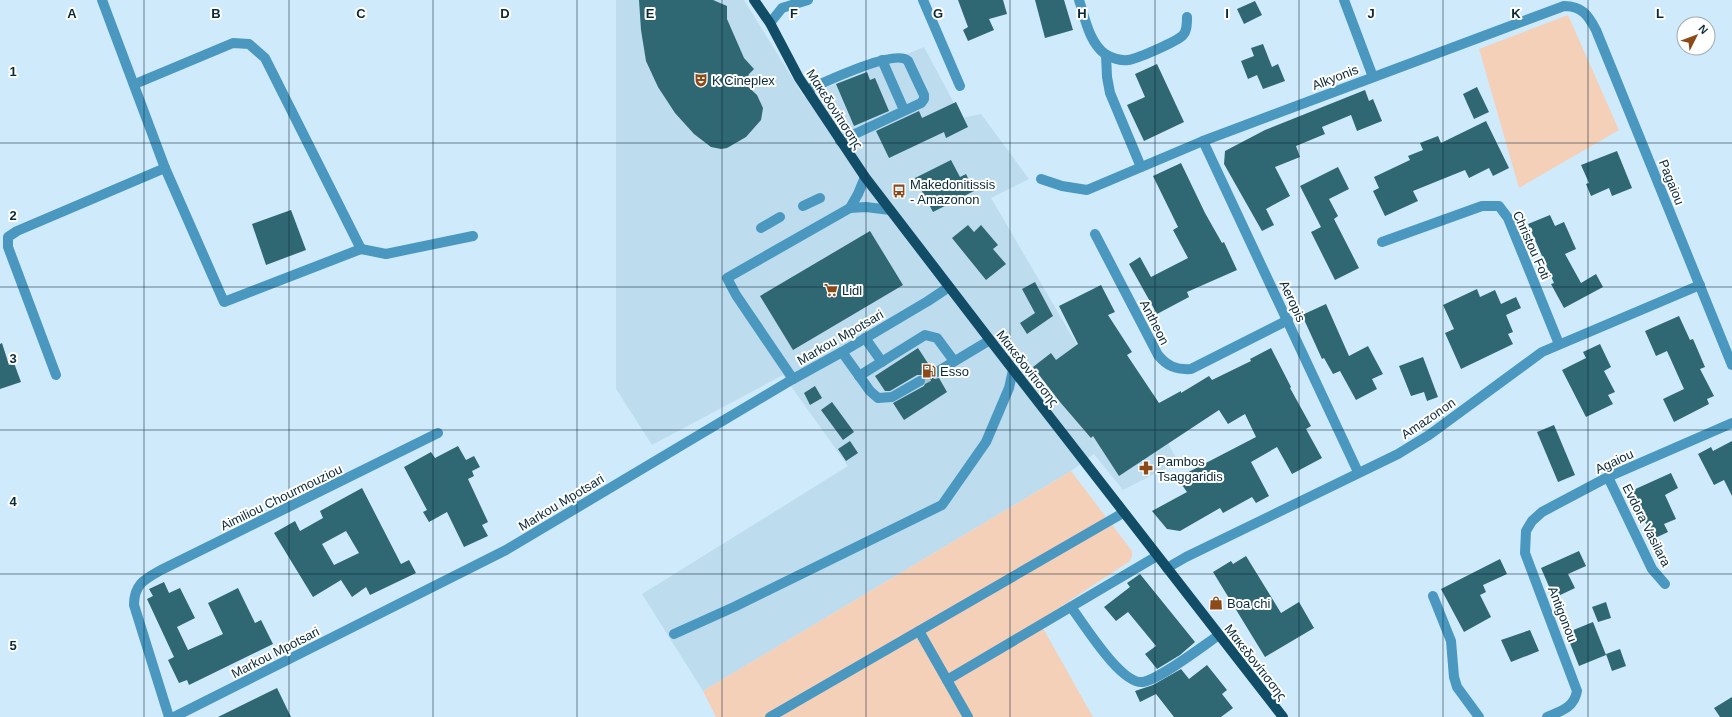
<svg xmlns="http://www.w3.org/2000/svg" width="1732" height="717" font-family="Helvetica,sans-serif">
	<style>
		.built { fill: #bddced }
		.green { fill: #f4d0b9 }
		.building { fill: #2f6773; fill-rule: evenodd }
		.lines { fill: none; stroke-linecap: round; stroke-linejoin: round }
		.minor-tunnel { stroke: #a8c4d4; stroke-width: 10; stroke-dasharray: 10 5; stroke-linecap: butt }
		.minor { stroke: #4a97bf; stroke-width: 10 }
		.major { stroke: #124d67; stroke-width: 10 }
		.grid { fill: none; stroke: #0b2a39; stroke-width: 1; stroke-opacity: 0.55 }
		.labels { text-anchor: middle; stroke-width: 4; stroke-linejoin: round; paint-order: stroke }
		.street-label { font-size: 13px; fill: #0b2a39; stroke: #fff }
		.poi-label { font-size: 13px; fill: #0b2a39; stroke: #fff; text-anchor: start }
		.grid-label { font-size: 13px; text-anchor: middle; font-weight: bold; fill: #0b2a39; stroke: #fff; stroke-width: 4; stroke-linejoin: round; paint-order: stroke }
	</style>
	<rect width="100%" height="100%" fill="#cfebfb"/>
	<polygon class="built" points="616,0 744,0 804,97 924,47 962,118 981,114 1029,179 991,198 1127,430 1153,414 1178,462 1123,490 1094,454 1071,471 703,691 642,594 848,466 783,375 652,445 616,389"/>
	<g class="green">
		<polygon points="1568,15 1619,130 1519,188 1479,49"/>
		<polygon points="1071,471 1132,551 1132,556 1130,561 1039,621 1093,717 716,717 703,691"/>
	</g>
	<g class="building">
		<polygon points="639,0 713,0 727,6 727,19 744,58 754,69 749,74 745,84 757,95 763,108 761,120 746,137 727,148 721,149 711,147 694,134 675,113 658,87 646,61 641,30"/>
		<polygon points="958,0 1003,0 1007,14 989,19 994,30 968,41 963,30 968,27"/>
		<polygon points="1035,0 1064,0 1073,30 1045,38"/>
		<polygon points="1255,1 1262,15 1244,24 1237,9"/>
		<polygon points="1263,44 1272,67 1278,64 1285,81 1263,89 1257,75 1248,79 1241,61 1254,56 1251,48"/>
		<polygon points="1157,64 1184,122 1144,141 1127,105 1145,97 1135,74"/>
		<polygon points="867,72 870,80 875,78 889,111 854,126 836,84"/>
		<polygon points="1477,87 1489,112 1474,119 1463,94"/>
		<polygon points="1365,90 1369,101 1373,99 1382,121 1357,131 1351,115 1322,127 1325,134 1296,146 1300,157 1275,167 1290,196 1266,209 1274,225 1262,231 1224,164 1225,151 1265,130"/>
		<polygon points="956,102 968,127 946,138 944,132 889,158 876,131 919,111 922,118"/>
		<polygon points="1486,121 1509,168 1493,176 1489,168 1469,178 1465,170 1413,191 1418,201 1385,216 1373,191 1379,188 1374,177 1410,160 1408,156 1423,150 1420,143 1438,136 1441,143"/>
		<polygon points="1617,151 1632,188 1612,196 1609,188 1591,196 1586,184 1589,183 1581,165"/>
		<polygon points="951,160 960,177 966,174 974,191 933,212 915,178"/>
		<polygon points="1181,163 1205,213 1222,243 1224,242 1237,270 1187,292 1189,297 1157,314 1129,264 1140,257 1151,277 1188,258 1173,230 1178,227 1153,176"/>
		<polygon points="1338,167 1349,189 1329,199 1338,216 1334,219 1359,268 1335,280 1311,232 1321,227 1300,186"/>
		<polygon points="291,210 306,250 266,265 252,224"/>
		<polygon points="1550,215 1555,226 1564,222 1576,249 1565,254 1581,283 1596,274 1603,287 1564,308 1551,284 1554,283 1528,224"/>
		<polygon points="968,225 974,232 981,225 998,245 993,249 1006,264 986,280 952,238"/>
		<polygon points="870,231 903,285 793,350 760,296"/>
		<polygon points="1035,282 1053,316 1027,334 1020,323 1035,313 1022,289"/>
		<polygon points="1101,285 1115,312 1108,315 1132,352 1127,355 1159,403 1181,391 1181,393 1209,376 1212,380 1251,361 1250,359 1271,348 1291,387 1290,388 1311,426 1306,429 1322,458 1292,474 1277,447 1251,462 1269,496 1256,503 1252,497 1223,513 1220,508 1180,531 1167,529 1152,511 1187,492 1177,478 1256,437 1245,414 1228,424 1219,410 1119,476 1093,436 1091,438 1060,402 1033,367 1051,353 1056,360 1078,344 1059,306"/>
		<polygon points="1477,289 1480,297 1495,290 1501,304 1516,297 1521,308 1506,315 1513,332 1508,334 1513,344 1461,369 1445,333 1454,329 1443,305"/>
		<polygon points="1326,304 1349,356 1368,346 1383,374 1372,379 1377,389 1356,400 1340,371 1333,374 1324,358 1322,359 1302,315"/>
		<polygon points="1679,316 1690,340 1693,339 1705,367 1700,369 1714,396 1707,399 1709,404 1674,422 1663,399 1684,389 1667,351 1656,356 1645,331"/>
		<polygon points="2,343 9,365 14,363 21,382 0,389 0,344"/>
		<polygon points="1600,344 1611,367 1604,371 1615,392 1608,395 1613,404 1586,417 1562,370 1586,358 1583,352"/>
		<polygon points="918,348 931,368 929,373 930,377 935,379 939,378 947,392 904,420 893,403 924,386 926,381 925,377 920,375 917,375 890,391 885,391 875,376"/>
		<polygon points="1423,357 1438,397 1427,401 1424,392 1411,396 1399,366"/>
		<polygon points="815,386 822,398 810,405 804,393"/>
		<polygon points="832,402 854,432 843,440 821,410"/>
		<polygon points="1554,425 1575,475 1558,482 1537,432"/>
		<polygon points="850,441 858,453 846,461 838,449"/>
		<polygon points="1732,441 1732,496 1724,480 1714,485 1698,454 1711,447 1713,451"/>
		<polygon points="458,446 466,460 474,456 480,467 472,471 474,476 468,479 488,522 482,525 488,536 464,547 447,512 429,522 423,512 427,510 404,467 431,452 435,458"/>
		<polygon points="1671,473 1678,488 1665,495 1676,519 1664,524 1668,532 1653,539 1631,491"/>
		<path d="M362,488l39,76 8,-4 7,13 -46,22 -4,-8 -14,10 -11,-17 -28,17 -39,-64 21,-12 5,10 23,-13 -3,-7zM346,531l13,22 -25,12 -12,-21z"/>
		<polygon points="1579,551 1586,566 1568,574 1575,588 1554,598 1541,568"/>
		<polygon points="1246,556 1281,613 1299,602 1314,628 1265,657 1213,572 1231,561 1233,564"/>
		<polygon points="1500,559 1507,574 1483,585 1486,592 1480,595 1491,617 1464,632 1441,589"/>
		<polygon points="1140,574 1195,642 1180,655 1157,669 1145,654 1156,646 1128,612 1116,621 1104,607 1130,587 1127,583"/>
		<polygon points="164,582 169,593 180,588 195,618 177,627 188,650 223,634 208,603 238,588 255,623 261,620 273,644 189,685 187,680 179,683 168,660 174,657 147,599 153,596 149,589"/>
		<polygon points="1606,602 1611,618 1598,622 1592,607"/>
		<polygon points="1593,622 1606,655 1579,666 1566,633"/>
		<polygon points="1530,630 1539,651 1511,662 1501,640"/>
		<polygon points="1620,649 1626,666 1612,671 1606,654"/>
		<polygon points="1207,665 1227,690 1222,694 1233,708 1221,717 1174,717 1156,694 1140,702 1135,691 1153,685 1181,669 1189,679"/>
		<polygon points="277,688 291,717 218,717"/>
		<polygon points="1732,697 1732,717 1720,717 1714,708"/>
	</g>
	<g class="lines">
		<polyline class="minor-tunnel" points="920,381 935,373"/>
		<g class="minor">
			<polyline points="102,0 165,168 224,302 361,249 386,254 473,236"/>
			<polyline points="923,0 960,86"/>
			<path d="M1079,0c6,18 10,42 26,54 6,4 16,7 23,6 9,-1 50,-19 55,-25 4,-4 4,-12 4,-18"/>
			<polyline points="1344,0 1373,77"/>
			<polyline points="770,23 782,8 808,0"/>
			<polyline points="1106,55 1107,77 1110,93 1141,167"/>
			<polyline points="882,60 904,110"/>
			<polyline points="135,84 233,43 249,44 265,58 361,249"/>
			<path d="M807,90c16,-7 89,-42 101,-29l16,34v4l-3,4 -81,38"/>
			<polyline points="1203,141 1358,472"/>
			<path d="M1041,179l21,7 25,4 116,-49 361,-135c18,0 24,9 32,24l136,335"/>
			<polyline points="803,206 820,198"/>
			<polyline points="850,208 858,194 865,177"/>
			<polyline points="761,228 780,217"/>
			<path d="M1095,234l63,121c9,11 18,15 33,14l97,-49"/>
			<polyline points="1382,242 1482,206 1499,206 1508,218 1559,344"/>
			<polyline points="865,338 882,362"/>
			<polyline points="842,352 870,391 878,398 892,397 920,381"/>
			<polyline points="935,373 990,340"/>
			<polyline points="56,375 8,247 8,237 17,231 165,168"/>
			<polyline points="859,376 925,335 937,338 954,361"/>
			<polyline points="793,379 736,295 727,278 850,208 866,207 890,210"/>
			<polyline points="1608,477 1652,569 1665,584"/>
			<polyline points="1167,568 1186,557 1398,454 1429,435 1542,352 1700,285"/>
			<polyline points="1433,596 1451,641 1454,677 1457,687 1479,717"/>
			<path d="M1071,607c13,17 50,78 72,75 17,-3 60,-36 76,-47"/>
			<polyline points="919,631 968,717"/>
			<polyline points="674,634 734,607 942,505 986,442 1009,388 1013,370"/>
			<polyline points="947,680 1157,556"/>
			<path d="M169,717l-35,-112c0,-21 11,-26 27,-35l277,-137"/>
			<polyline points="174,717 506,550 793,379 842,352 928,301 949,287"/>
			<polyline points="770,717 1123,513"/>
			<path d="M1547,717c14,-6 27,-9 30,-26l-52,-138 1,-22 6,-10 10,-9 66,-35 124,-54"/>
		</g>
		<polyline class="major" points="754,0 770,23 799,78 865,177 990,340 1283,717"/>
	</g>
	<path class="grid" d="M144,0v717M289,0v717M433,0v717M577,0v717M722,0v717M866,0v717M1010,0v717M1155,0v717M1299,0v717M1443,0v717M1588,0v717M0,143h1732M0,287h1732M0,430h1732M0,574h1732"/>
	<defs>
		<g id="theatre-bare" transform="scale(1.08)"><path d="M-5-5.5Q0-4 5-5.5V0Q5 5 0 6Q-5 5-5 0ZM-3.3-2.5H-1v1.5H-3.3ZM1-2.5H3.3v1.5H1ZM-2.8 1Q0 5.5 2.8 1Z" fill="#8c4a18" stroke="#fff" stroke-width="2.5" paint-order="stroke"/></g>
		<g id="bus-bare" transform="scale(1.08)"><path d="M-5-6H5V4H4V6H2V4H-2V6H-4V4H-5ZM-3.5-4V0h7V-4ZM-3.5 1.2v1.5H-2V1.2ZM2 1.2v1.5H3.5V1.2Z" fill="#8c4a18" stroke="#fff" stroke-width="2.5" paint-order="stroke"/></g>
		<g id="supermarket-bare" transform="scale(1.08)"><path d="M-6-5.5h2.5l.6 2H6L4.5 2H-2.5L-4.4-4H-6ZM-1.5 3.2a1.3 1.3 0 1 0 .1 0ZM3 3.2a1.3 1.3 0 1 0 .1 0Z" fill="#8c4a18" stroke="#fff" stroke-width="2.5" paint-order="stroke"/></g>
		<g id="fuel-bare" transform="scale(1.08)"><path d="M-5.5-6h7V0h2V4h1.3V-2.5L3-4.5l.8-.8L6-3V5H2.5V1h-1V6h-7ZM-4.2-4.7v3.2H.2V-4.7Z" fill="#8c4a18" stroke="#fff" stroke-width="2.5" paint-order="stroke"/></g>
		<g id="pharmacy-bare" transform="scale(1.08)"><path d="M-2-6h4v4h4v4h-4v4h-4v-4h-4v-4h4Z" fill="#8c4a18" stroke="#fff" stroke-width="2.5" paint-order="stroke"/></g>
		<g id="shop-bare" transform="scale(1.08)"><path d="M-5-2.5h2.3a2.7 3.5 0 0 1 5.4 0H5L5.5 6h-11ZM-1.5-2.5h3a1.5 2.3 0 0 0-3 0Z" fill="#8c4a18" stroke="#fff" stroke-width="2.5" paint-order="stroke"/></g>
	</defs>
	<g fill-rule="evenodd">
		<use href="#theatre-bare" x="701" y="80"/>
		<use href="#bus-bare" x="899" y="191"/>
		<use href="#supermarket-bare" x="831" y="290"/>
		<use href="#fuel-bare" x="929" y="371"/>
		<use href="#pharmacy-bare" x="1146" y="468"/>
		<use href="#shop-bare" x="1216" y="603"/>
	</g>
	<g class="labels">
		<g class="street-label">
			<text transform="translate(1335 77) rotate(-21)" y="5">Alkyonis</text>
			<text transform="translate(835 109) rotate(57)" y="5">Μακεδονίτισσης</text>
			<text transform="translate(1672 182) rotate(68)" y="5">Pagaiou</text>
			<text transform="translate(1532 245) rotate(66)" y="5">Christou Foti</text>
			<text transform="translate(1293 301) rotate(65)" y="5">Aeropis</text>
			<text transform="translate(1155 322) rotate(63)" y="5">Antheon</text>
			<text transform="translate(840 337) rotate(-30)" y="5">Markou Mpotsari</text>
			<text transform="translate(1028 368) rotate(52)" y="5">Μακεδονίτισσης</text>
			<text transform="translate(1428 418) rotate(-34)" y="5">Amazonon</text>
			<text transform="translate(1614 461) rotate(-25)" y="5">Agaiou</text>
			<text transform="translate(281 497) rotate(-26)" y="5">Aimiliou Chourmouziou</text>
			<text transform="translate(561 502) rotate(-31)" y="5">Markou Mpotsari</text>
			<text transform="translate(1647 525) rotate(63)" y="5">Evdora Vasilara</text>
			<text transform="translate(1563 614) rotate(69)" y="5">Antigonou</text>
			<text transform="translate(275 652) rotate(-27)" y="5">Markou Mpotsari</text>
			<text transform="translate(1256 662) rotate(52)" y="5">Μακεδονίτισσης</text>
		</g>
		<g class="poi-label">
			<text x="712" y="85">K Cineplex</text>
			<text x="910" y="189">Makedonitissis<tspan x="910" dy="15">- Amazonon</tspan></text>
			<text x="842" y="295">Lidl</text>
			<text x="940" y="376">Esso</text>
			<text x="1157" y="466">Pambos<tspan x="1157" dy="15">Tsaggaridis</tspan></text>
			<text x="1227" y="608">Boa chi</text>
		</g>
	</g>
	<g class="grid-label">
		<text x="72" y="18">A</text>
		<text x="216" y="18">B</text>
		<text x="361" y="18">C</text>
		<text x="505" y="18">D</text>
		<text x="650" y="18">E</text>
		<text x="794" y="18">F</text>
		<text x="938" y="18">G</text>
		<text x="1082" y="18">H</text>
		<text x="1227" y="18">I</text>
		<text x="1371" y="18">J</text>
		<text x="1516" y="18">K</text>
		<text x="1660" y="18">L</text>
		<text x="13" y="76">1</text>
		<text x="13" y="220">2</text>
		<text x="13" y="363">3</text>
		<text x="13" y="506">4</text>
		<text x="13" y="650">5</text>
	</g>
	<g transform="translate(1696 36) rotate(48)"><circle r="19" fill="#ffffff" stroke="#9daab0"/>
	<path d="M0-3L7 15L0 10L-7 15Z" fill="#8c4a18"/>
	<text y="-6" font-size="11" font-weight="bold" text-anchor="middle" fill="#0b2a39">N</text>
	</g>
</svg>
